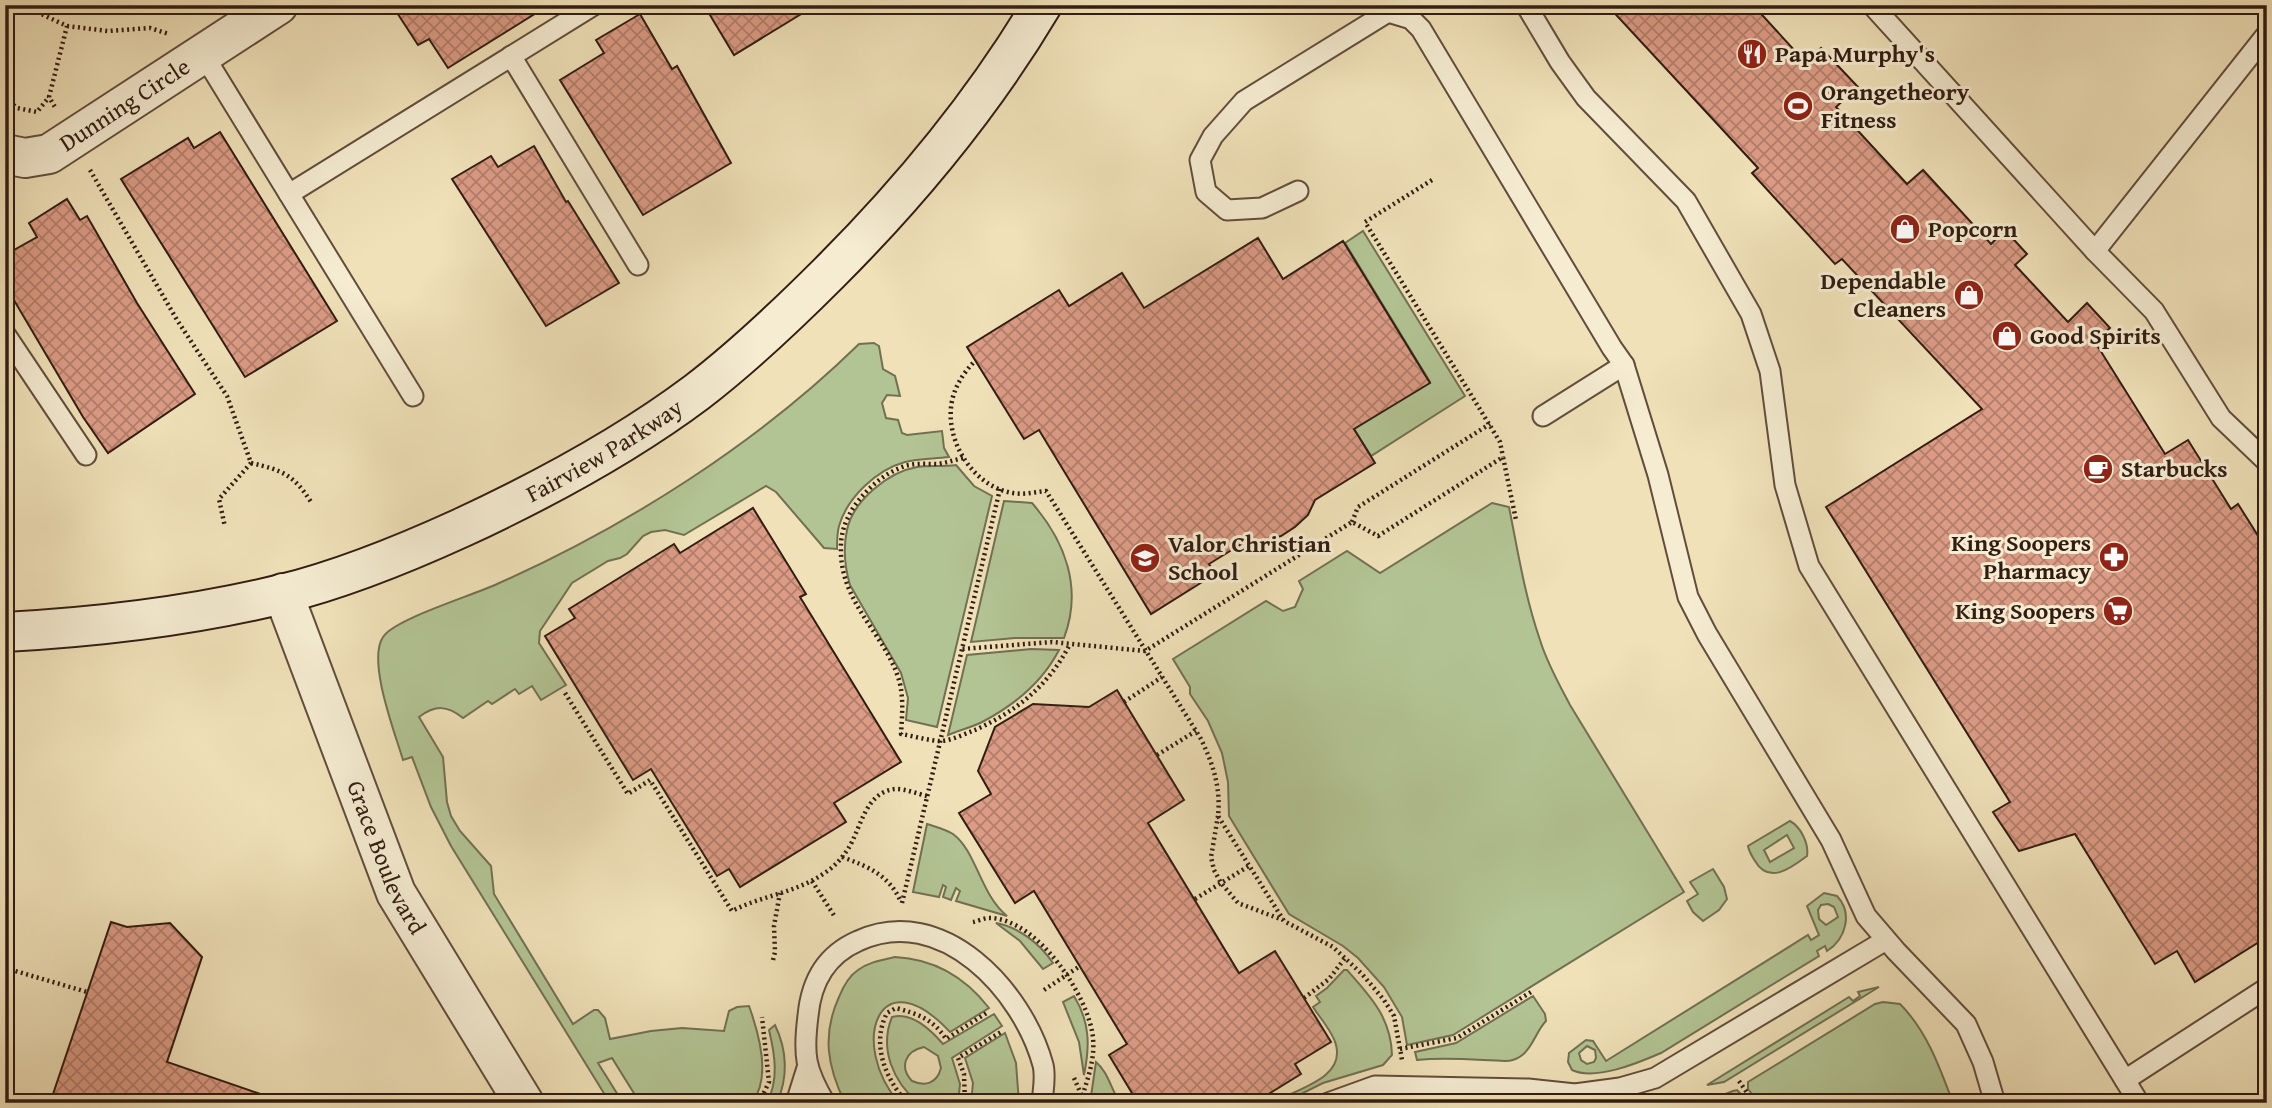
<svg xmlns="http://www.w3.org/2000/svg" width="2272" height="1108" font-family="'Gentium Book Plus',serif">
	<style>
		.green { fill: #b3c494; stroke: #727053; stroke-width: 2; fill-rule: evenodd }
		.building { fill: url(#building-cross-hatch); stroke: #321c12; stroke-width: 2 }
		.lines { fill: none; stroke-linecap: round; stroke-linejoin: round }
		.lane-casing { stroke: #624d3c; stroke-width: 23 }
		.street-casing { stroke: #624d3c; stroke-width: 42 }
		.secondary-casing { stroke: #321c12; stroke-width: 42 }
		.path { stroke: #321c12; stroke-width: 4.5; stroke-dasharray: 2 3.5; stroke-linecap: butt }
		.lane { stroke: #f5ecd2; stroke-width: 19 }
		.street { stroke: #f5ecd2; stroke-width: 38 }
		.secondary { stroke: #f5ecd2; stroke-width: 38 }
		.labels { text-anchor: middle; stroke-width: 6; stroke-linejoin: round; paint-order: stroke }
		.poi-label { font-size: 24px; font-weight: bold; fill: #321c12; stroke: #f5ecd2; text-anchor: start }
		.street-label { font-size: 24px; fill: #321c12; stroke: #f5ecd2 }
	</style>
	<defs>
		<pattern id="building-cross-hatch" width="8" height="8" patternUnits="userSpaceOnUse" patternTransform="scale(1.75)"><rect width="8" height="8" fill="#db9b85"/><path d="M0 0l8 8M0 8l8-8" fill="none" stroke="#b27e6b"/></pattern>
	</defs>
	<rect width="100%" height="100%" fill="#f0e1b9"/>
	<filter id="stains"><feTurbulence type="fractalNoise" baseFrequency=".00286" numOctaves="4"/><feColorMatrix values="0 0 0 0 .2 0 0 0 0 .09 0 0 0 0 .02 0 0 0 .5 -.17"/></filter>
	<radialGradient id="worn" r=".72"><stop offset=".6" stop-color="#630" stop-opacity="0"/><stop offset="1" stop-color="#630" stop-opacity=".3"/></radialGradient>
	<g class="green">
		<polygon points="1363,231 1465,396 1371,456 1354,429 1430,382 1345,243"/>
		<path d="M874,343l5,3 4,23 12,7 5,20 -13,-1 -5,8 4,15 12,2 4,13 5,2 35,-4 2,17 5,9c-15,2 -30,1 -44,5 -29,8 -58,36 -66,64 -2,7 -2,15 -2,23l-13,-1 -48,-56 -10,-6 -82,49 -19,-5 -14,2 -8,4 -16,18 -7,4 -12,3 -36,22 -32,48 -1,12 27,42 -25,15 -9,-14 -13,8 -4,-5 -23,15 -4,-3 -25,17c-16,-13 -28,-13 -44,-1l24,40 4,45 4,14 9,15 31,35 3,28 79,130 21,-14h4l7,8 5,21 41,-8 31,-3 42,3 5,-20 8,-4 12,-1c9,25 23,72 3,96l-15,1 -1,-6 -39,6h-57l-28,-45 -14,5 25,40h-13l-159,-257 -20,-39 -19,-50 -9,3c-8,-27 -36,-99 -20,-123 11,-18 91,-42 114,-53 129,-57 261,-141 362,-240z"/>
		<path d="M956,465l18,21 18,10 -55,231 -31,-7 2,-22 -7,-25 -51,-88c-5,-17 -7,-37 -3,-55 6,-29 41,-58 70,-63 13,-2 26,0 39,-2z"/>
		<path d="M1004,501l28,2c33,38 51,85 32,135h-49l-44,4z"/>
		<path d="M1492,503l17,4c9,45 16,90 31,133 7,23 19,44 30,65l114,187 -231,143 -46,10 -5,-28 -18,-30 -26,-29 -15,-12 -54,-32 -60,-98 -1,-34 -6,-29 -14,-32 -18,-27v-7l-17,-28 93,-58 17,10 12,-4 8,-18 -4,-8 48,-30 33,22z"/>
		<path d="M1031,649l28,1c-16,31 -45,55 -75,71 -11,6 -24,9 -36,14l19,-80z"/>
		<path d="M1790,821c11,6 19,23 17,35 -16,12 -38,29 -52,5 -3,-5 -6,-9 -7,-15zM1787,835l7,13 -24,14 -6,-12z"/>
		<path d="M927,824c9,3 18,5 26,10 24,18 27,60 54,82l-51,-15 4,-10 -4,-3 -5,12 -8,-3 3,-10 -3,-2 -4,12 -26,-5z"/>
		<polygon points="1713,869 1724,887 1727,899 1719,910 1703,921 1693,912 1687,901 1698,894 1690,882"/>
		<path d="M1824,893l13,3c16,17 9,43 -10,55l-2,-5 -8,5 2,5 -158,97c-23,10 -66,28 -89,17l-4,-8 1,-9 17,-13 7,1 13,20 202,-126 3,5 8,-5 -12,-29zM1828,904l6,3 4,10 -12,8 -7,-6 -1,-9 3,-5zM1587,1046l8,4 1,8 -2,4 -7,2 -6,-4 -2,-7z"/>
		<path d="M996,923c23,4 44,21 57,40l-10,6 -23,-28z"/>
		<path d="M895,957c40,2 70,20 94,51l-39,24c-71,-76 -102,11 -51,71h-54c-18,-37 -23,-69 -6,-106 4,-10 10,-21 19,-27 11,-8 24,-10 37,-13z"/>
		<path d="M1344,970h3c24,27 44,48 45,85l-9,10 -60,18 -40,20h-10c22,-14 72,-24 63,-58 -3,-13 -16,-27 -23,-38l7,-5 -4,-6 11,-8z"/>
		<polygon points="1879,987 1724,1082 1707,1085 1849,997 1853,1001 1860,996 1858,992"/>
		<path d="M1074,996c16,26 16,50 10,79l-5,-33 -16,-40z"/>
		<path d="M1533,996l12,18 1,7c-10,10 -13,27 -25,35 -4,3 -11,5 -16,5 -29,-1 -58,-4 -88,-1l-2,-8 41,-9z"/>
		<path d="M1883,1002l17,2c27,27 40,64 53,99h-194l-11,-14v-7l127,-78z"/>
		<path d="M994,1014l8,12 -50,32 8,26 -2,19h-40c-25,-22 -39,-54 -26,-86 20,-6 39,13 51,27zM924,1047l14,9 3,12c-4,15 -15,19 -29,13 -13,-14 -7,-30 12,-34z"/>
		<path d="M775,1025c12,25 13,52 2,78h-10c12,-24 8,-48 2,-73z"/>
		<polygon points="1005,1033 1016,1063 1019,1103 971,1103 973,1083 965,1058"/>
		<path d="M1096,1062c12,10 15,27 24,41h-30z"/>
		<polygon points="1737,1090 1749,1103 1703,1103 1733,1091"/>
	</g>
	<g class="building">
		<polygon points="392,5 549,5 448,68 429,39 418,45"/>
		<polygon points="704,5 816,5 734,55"/>
		<polygon points="1607,5 1753,5 1806,63 1821,48 1858,87 1836,107 1907,184 1923,170 1991,244 2005,230 2027,254 2015,265 2068,322 2087,303 2110,328 2095,342 2165,454 2188,440 2231,509 2238,504 2267,550 2267,937 2195,982 2177,951 2155,964 2075,834 2019,851 1993,812 2010,802 1826,507 1982,409 1842,259 1835,264 1752,173 1758,168"/>
		<polygon points="640,14 672,69 677,66 731,163 643,215 560,80 604,53 596,40"/>
		<polygon points="220,132 337,321 245,377 121,179 188,138 194,148"/>
		<polygon points="534,146 566,202 568,201 619,283 546,326 452,179 491,156 498,167"/>
		<polygon points="67,199 80,220 87,216 137,303 195,394 108,453 83,417 5,285 5,255 37,237 29,223"/>
		<polygon points="1258,238 1283,279 1343,241 1430,383 1354,429 1375,463 1315,500 1308,515 1295,527 1281,536 1266,540 1248,540 1209,564 1215,574 1151,614 1039,430 1024,439 967,347 1059,290 1069,306 1122,273 1144,308"/>
		<polygon points="753,508 806,594 800,597 901,762 834,803 846,822 740,887 729,869 717,876 651,769 633,780 545,636 575,618 569,609 674,544 680,553"/>
		<polygon points="1117,690 1184,800 1148,823 1239,973 1275,951 1331,1042 1295,1064 1301,1074 1254,1103 1138,1103 1109,1055 1127,1044 1034,891 1015,903 959,813 991,794 978,771 995,727 1033,704 1089,707"/>
		<polygon points="111,922 127,927 170,923 202,957 167,1062 272,1098 271,1103 50,1103"/>
	</g>
	<g class="lines">
		<g class="lane-casing">
			<g id="lane">
				<polyline points="1526,5 1560,62 1586,98 1686,201 1751,314 1770,371 1785,485 1809,566 2139,1103"/>
				<polyline points="1872,5 2095,251 2154,311 2221,418 2267,462"/>
				<polyline points="203,54 413,396"/>
				<polyline points="511,56 638,265"/>
				<polyline points="1298,191 1262,208 1227,210 1206,192 1200,160 1213,136 1244,101 1388,12 1411,19 1421,29 1612,348 1624,365 1658,475 1688,597 1707,634 1831,840 1866,916 1896,951 1966,1024 1983,1062 1995,1103"/>
				<polyline points="289,194 594,5"/>
				<polyline points="2095,251 2267,34"/>
				<polyline points="5,334 86,455"/>
				<polyline points="1543,416 1624,365"/>
				<polyline points="2125,1080 2267,988"/>
				<polyline points="796,1103 807,1068"/>
				<path d="M825,1103c-20,-34 -22,-48 -17,-87 3,-34 18,-61 50,-75 84,-39 165,50 185,124 3,11 0,26 -1,38"/>
				<polyline points="1328,1103 1375,1086 1528,1089 1575,1094 1620,1088 1655,1078 1886,940"/>
			</g>
		</g>
		<g class="street-casing">
			<g id="street">
				<path id="s1" d="M5,154l20,4 24,-4 229,-149"/>
				<path id="s2" d="M283,593l113,300 128,210"/>
			</g>
		</g>
		<g class="secondary-casing">
			<g id="secondary">
				<path id="s3" d="M5,632c93,-5 187,-16 277,-38 61,-15 122,-40 179,-66 82,-38 164,-82 236,-136 47,-36 90,-77 132,-119 81,-81 154,-169 213,-268"/>
			</g>
		</g>
		<g class="path">
			<polyline points="22,5 67,26 49,97 55,107"/>
			<polyline points="67,26 108,31 150,28 169,34"/>
			<polyline points="5,98 17,108 37,112 49,97"/>
			<polyline points="90,170 177,320 227,396 251,463 219,499 225,527"/>
			<polyline points="1432,180 1365,222 1500,442 1503,457"/>
			<path d="M973,363c-10,11 -18,23 -21,38 -8,39 21,86 61,92 11,2 22,-1 33,-2l155,248c12,25 20,49 17,77l66,105 49,26 29,27 22,26 10,16 8,44"/>
			<path d="M963,458c-9,2 -17,5 -26,6 -11,0 -22,-1 -32,2 -21,7 -37,22 -50,39 -11,17 -15,30 -14,50 3,52 44,79 58,125 5,18 3,36 2,54 12,2 25,6 38,7 12,0 25,-7 36,-11 42,-19 74,-45 95,-86"/>
			<path d="M251,463c31,7 43,12 60,39"/>
			<polyline points="1000,489 962,649 1052,642 1145,651 1352,522 1378,536 1503,457 1516,520"/>
			<polyline points="1352,522 1358,507 1490,424"/>
			<path d="M565,693l63,101 22,-14 82,131c31,-16 65,-18 94,-39 9,-6 16,-14 22,-23 13,-20 17,-58 48,-60 10,0 22,5 31,7"/>
			<polyline points="1124,702 1162,677"/>
			<polyline points="1157,755 1196,731"/>
			<polyline points="1218,816 1211,857 1214,870 1221,883 1238,903 1283,920"/>
			<path d="M842,857c27,10 47,18 59,45"/>
			<polyline points="812,881 835,917"/>
			<polyline points="1195,899 1249,866"/>
			<polyline points="902,903 962,649"/>
			<path d="M973,922c5,-1 11,-4 16,-4 48,0 100,78 104,120 2,21 -5,40 -11,59"/>
			<polyline points="773,960 775,952 774,926 780,893"/>
			<polyline points="5,968 87,992"/>
			<polyline points="1044,990 1080,966"/>
			<polyline points="1304,998 1329,979 1345,958"/>
			<polyline points="1400,1049 1457,1038 1531,992"/>
			<polyline points="1074,1078 1085,1103"/>
			<polyline points="1739,1081 1754,1103"/>
			<polyline points="759,1103 769,1082 762,1017"/>
			<path d="M907,1103c-22,-25 -36,-59 -20,-90l9,-5c22,6 37,11 50,31l42,-27"/>
			<polyline points="965,1103 964,1074 958,1058 1001,1032"/>
		</g>
		<use href="#lane" class="lane"/>
		<use href="#street" class="street"/>
		<use href="#secondary" class="secondary"/>
	</g>
	<defs>
		<g id="restaurant-disc" transform="scale(1.575)"><circle r="9.5" fill="#8f2418" stroke="#f5ecd2"/><path d="M-5-6h1v4h1v-4h1v4h1v-4h1v5L-1.5 .5V6h-2V.5L-5-1ZM5-6V6H3V1.5H1.5Q1.5-4 5-6Z" fill="#fff"/></g>
		<g id="stadium-disc" transform="scale(1.575)"><circle r="9.5" fill="#8f2418" stroke="#f5ecd2"/><path d="M0-5a6.5 5 0 1 0 0 10a6.5 5 0 1 0 0-10ZM-3.5-1.8h7v3.6h-7Z" fill="#fff"/></g>
		<g id="shop-disc" transform="scale(1.575)"><circle r="9.5" fill="#8f2418" stroke="#f5ecd2"/><path d="M-5-2.5h2.3a2.7 3.5 0 0 1 5.4 0H5L5.5 6h-11ZM-1.5-2.5h3a1.5 2.3 0 0 0-3 0Z" fill="#fff"/></g>
		<g id="cafe-disc" transform="scale(1.575)"><circle r="9.5" fill="#8f2418" stroke="#f5ecd2"/><path d="M-5.5-4.5H6V0H3Q3 3.5 0 3.5H-2.5Q-5.5 3.5-5.5 0ZM3-3.2v2h1.7v-2ZM-6 4.5H4V6H-6Z" fill="#fff"/></g>
		<g id="pharmacy-disc" transform="scale(1.575)"><circle r="9.5" fill="#8f2418" stroke="#f5ecd2"/><path d="M-2-6h4v4h4v4h-4v4h-4v-4h-4v-4h4Z" fill="#fff"/></g>
		<g id="school-disc" transform="scale(1.575)"><circle r="9.5" fill="#8f2418" stroke="#f5ecd2"/><path d="M0-5L7-2L0 1L-7-2ZM-4 1L0 2.5L4 1V4Q0 6-4 4Z" fill="#fff"/></g>
		<g id="supermarket-disc" transform="scale(1.575)"><circle r="9.5" fill="#8f2418" stroke="#f5ecd2"/><path d="M-6-5.5h2.5l.6 2H6L4.5 2H-2.5L-4.4-4H-6ZM-1.5 3.2a1.3 1.3 0 1 0 .1 0ZM3 3.2a1.3 1.3 0 1 0 .1 0Z" fill="#fff"/></g>
	</defs>
	<g fill-rule="evenodd">
		<use href="#restaurant-disc" x="1752" y="54"/>
		<use href="#stadium-disc" x="1798" y="106"/>
		<use href="#shop-disc" x="1905" y="229"/>
		<use href="#shop-disc" x="1969" y="295"/>
		<use href="#shop-disc" x="2007" y="336"/>
		<use href="#cafe-disc" x="2098" y="469"/>
		<use href="#pharmacy-disc" x="2114" y="557"/>
		<use href="#school-disc" x="1145" y="558"/>
		<use href="#supermarket-disc" x="2118" y="611"/>
	</g>
	<g class="labels">
		<g class="poi-label">
			<text x="1775" y="62">Papa Murphy's</text>
			<text x="1821" y="100">Orangetheory<tspan x="1821" dy="28">Fitness</tspan></text>
			<text x="1928" y="237">Popcorn</text>
			<text x="1946" y="289" text-anchor="end">Dependable<tspan x="1946" dy="28">Cleaners</tspan></text>
			<text x="2030" y="344">Good Spirits</text>
			<text x="2121" y="477">Starbucks</text>
			<text x="2091" y="551" text-anchor="end">King Soopers<tspan x="2091" dy="28">Pharmacy</tspan></text>
			<text x="1168" y="552">Valor Christian<tspan x="1168" dy="28">School</tspan></text>
			<text x="2095" y="619" text-anchor="end">King Soopers</text>
		</g>
		<g class="street-label">
			<text dy="8" stroke="none"><textPath href="#s1" startOffset="135">Dunning Circle</textPath></text>
			<text dy="8" stroke="none"><textPath href="#s3" startOffset="634">Fairview Parkway</textPath></text>
			<text dy="8" stroke="none"><textPath href="#s2" startOffset="284">Grace Boulevard</textPath></text>
		</g>
	</g>
	<rect width="2272" height="1108" fill="none" stroke="#f0e1b9" stroke-width="28"/>
	<rect x="7" y="7" width="2258" height="1094" fill="none" stroke="#321c12" stroke-width="3.5"/>
	<rect x="14" y="14" width="2244" height="1080" fill="none" stroke="#321c12" stroke-width="2"/>
	<rect width="100%" height="100%" filter="url(#stains)"/>
	<rect width="100%" height="100%" fill="url(#worn)"/>
</svg>
